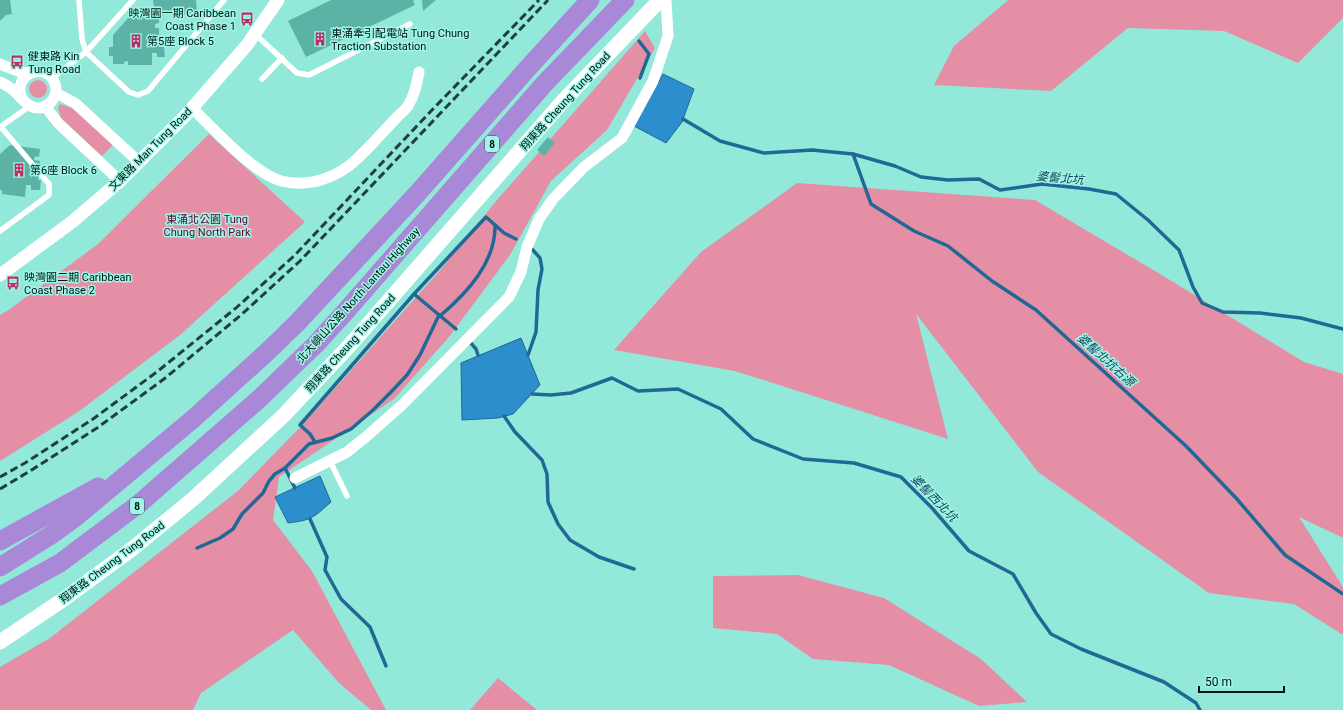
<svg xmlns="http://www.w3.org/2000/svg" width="1343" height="710" font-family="Roboto,'Noto Sans TC',sans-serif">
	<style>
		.green { fill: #e58fa7 }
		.water { fill: #2d8ecd; stroke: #206994 }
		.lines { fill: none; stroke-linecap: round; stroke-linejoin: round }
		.stream { stroke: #206994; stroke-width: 3.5 }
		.building { fill: #5cb3a5 }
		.service { stroke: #fff; stroke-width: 5.5 }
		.minor { stroke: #fff; stroke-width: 11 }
		.tertiary { stroke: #fff; stroke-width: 13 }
		.secondary { stroke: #fff; stroke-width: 15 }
		.motorway { stroke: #a888d7; stroke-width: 19 }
		.rail { stroke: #1f413c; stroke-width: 3; stroke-dasharray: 8 4; stroke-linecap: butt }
		.labels { text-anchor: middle; stroke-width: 3; stroke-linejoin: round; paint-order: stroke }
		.shield { fill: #9ff6e7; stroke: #305750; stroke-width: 1 }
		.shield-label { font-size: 10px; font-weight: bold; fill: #001310 }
		.poi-label { font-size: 11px; fill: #001310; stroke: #9ff6e7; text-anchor: start }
		.street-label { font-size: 11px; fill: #001310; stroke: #9ff6e7 }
		.park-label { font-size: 11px; fill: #62032e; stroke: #9ff6e7 }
		.water-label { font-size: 12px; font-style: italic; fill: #143b55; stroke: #9ff6e7 }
	</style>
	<rect width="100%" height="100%" fill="#92e9da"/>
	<g class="green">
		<polygon points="1008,0 1343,0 1343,18 1298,63 1224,31 1128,28 1051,91 934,85 954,46"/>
		<polygon points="645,31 655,48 607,130 551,181 510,255 449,337 394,399 279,477 273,520 312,571 386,710 371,710 339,683 293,630 201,693 193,710 0,710 0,667 50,638 239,490 305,422 442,268 497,200"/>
		<circle cx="38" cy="89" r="9"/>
		<polygon points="60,104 72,108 113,145 102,156 61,118 58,108"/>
		<polygon points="209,134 305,222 180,335 78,412 0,461 0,315 10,309 98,244"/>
		<polygon points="797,183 1035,200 1160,274 1304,362 1343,374 1343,538 1299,517 1343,587 1343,635 1294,604 1209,593 1038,472 916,314 948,439 735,371 614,350 701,252"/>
		<polygon points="798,575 884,598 981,659 1027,702 979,706 889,665 813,659 777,634 713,628 713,576"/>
		<polygon points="498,678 537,710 470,710"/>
	</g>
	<g class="water">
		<polygon points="663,74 694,89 682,122 666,143 634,126"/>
		<polygon points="521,338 540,385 513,414 498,418 462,420 461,363"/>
		<path d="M320,476l11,26c-18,16 -19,18 -43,21l-13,-26z"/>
	</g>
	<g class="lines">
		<g class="stream">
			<polyline points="639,41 649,54 640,78"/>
			<polyline points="683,119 720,141 764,153 812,150 853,154 895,166 921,177 948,180 979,179 1000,190 1042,184 1089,189 1116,194 1148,220 1179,250 1193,287 1202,303 1223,312 1260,313 1301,318 1343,329"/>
			<polyline points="853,154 871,204 914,231 948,246 992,281 1036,310 1186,446 1236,498 1285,555 1343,594"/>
			<polyline points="414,294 456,329"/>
			<path d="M440,316c27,-23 56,-54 55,-91"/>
			<polyline points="470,342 476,349 478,355"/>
			<polyline points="528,355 536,332 538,290 542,269 540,258 532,249"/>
			<polyline points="532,394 551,395 571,393 612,378 638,391 678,389 721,409 753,439 803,459 854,463 901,477 932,508 969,551 1013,574 1036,613 1051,634 1081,649 1164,682 1196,703 1200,710"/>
			<polyline points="504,416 515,432 542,460 547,474 548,502 558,524 570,540 599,557 634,569"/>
			<polyline points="315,442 310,434 300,425 414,294 486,217 504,233 516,239"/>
			<polyline points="285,468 295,488"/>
			<polyline points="310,519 327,557 325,570 341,599 370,627 386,666"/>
			<polyline points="197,548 220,538 233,529 242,514 263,493 269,481 275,474 285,468 309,444 332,438 351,429 373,410 390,393 407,375 420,355 439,315"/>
		</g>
	</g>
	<g class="building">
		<polygon points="0,0 10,0 12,14 6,15 0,21"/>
		<polygon points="153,0 196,0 197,13 173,16 172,11 168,12 169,14 159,15 158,7 154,7"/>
		<polygon points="331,0 413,0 415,5 306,57 288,21"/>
		<polygon points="422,0 436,0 423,11"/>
		<polygon points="149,12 149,16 159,16 159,23 155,24 155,28 159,28 159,47 164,47 165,57 157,57 157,53 152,53 152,65 128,65 128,61 124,62 124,64 113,64 113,56 109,56 109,47 113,47 113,35 130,16 140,16 140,13"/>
		<polygon points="548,137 555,143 544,156 537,150"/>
		<polygon points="10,145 40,149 39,157 35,156 34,160 40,161 38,180 41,180 40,190 31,190 31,185 26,185 25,197 2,194 2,190 0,190 0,154"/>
	</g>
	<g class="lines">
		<g class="service">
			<polyline points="79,0 82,39 86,52 129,92 138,95 148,91 224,0"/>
			<polyline points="255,34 297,73 309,75 410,24"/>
			<polyline points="52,78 86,52 133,0"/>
			<polyline points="262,79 282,58"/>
			<polyline points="0,127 30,106"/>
			<polyline points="0,231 49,195 49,184 1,127"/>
			<polyline points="330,461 347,496"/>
		</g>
		<g class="minor">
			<polyline points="0,64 20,72 30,73"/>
			<path d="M0,82c4,2 10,5 13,8 9,8 17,22 31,17 4,-2 7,-4 9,-8 3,-4 4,-9 2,-15 -7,-23 -44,-12 -33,15"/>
			<polyline points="56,93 75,103 139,162"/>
			<polyline points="45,106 58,123 120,181"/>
			<path d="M192,108c21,20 62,66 89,73 27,7 56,-3 76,-22 5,-5 10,-10 15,-15 8,-9 17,-18 25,-27 4,-4 10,-8 12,-13 6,-10 8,-21 10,-32"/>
			<polyline points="295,478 347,452 367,436 402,405 509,297 521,272 527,247 539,219 553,199 584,167 622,138 653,81 668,36 666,0"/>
		</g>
		<polyline class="tertiary" points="0,275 72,222 120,181 186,115 247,45 278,0"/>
		<polyline class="secondary" points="0,642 64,599 132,549 193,499 283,416 350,345 564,100 660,0"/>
		<g class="motorway">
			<polyline points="0,541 98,487"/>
			<polyline points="0,567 51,535 77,516 193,419 266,353 297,323 416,195 527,69 590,0"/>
			<polyline points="0,596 60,563 140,503 258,400 316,344 345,312 545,83 625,0"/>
		</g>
		<g class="rail">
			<polyline points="0,477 25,463 93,419 158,371 236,308 294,256 432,110 539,0"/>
			<polyline points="0,489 30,471 97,428 164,379 241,315 300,261 548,0"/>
		</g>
	</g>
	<defs>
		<g id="bus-bare" transform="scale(1.08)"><path d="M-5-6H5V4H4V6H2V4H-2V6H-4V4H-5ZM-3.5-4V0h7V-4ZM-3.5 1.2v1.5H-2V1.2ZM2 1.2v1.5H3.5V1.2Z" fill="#bb2f65" stroke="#9ff6e7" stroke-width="2.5" paint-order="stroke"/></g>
		<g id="building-bare" transform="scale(1.08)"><path d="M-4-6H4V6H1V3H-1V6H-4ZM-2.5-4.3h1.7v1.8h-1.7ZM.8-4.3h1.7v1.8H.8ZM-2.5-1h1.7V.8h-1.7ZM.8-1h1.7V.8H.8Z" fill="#bb2f65" stroke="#9ff6e7" stroke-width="2.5" paint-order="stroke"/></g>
	</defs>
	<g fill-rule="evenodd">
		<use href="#bus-bare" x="247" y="19"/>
		<use href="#building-bare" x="320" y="39"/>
		<use href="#building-bare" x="136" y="41"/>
		<use href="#bus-bare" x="17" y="62"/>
		<use href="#building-bare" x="19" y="170"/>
		<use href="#bus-bare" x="13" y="283"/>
	</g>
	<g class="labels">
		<g class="shield">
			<rect x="485" y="136" width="14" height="16" rx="3"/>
			<rect x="130" y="498" width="14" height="16" rx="3"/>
		</g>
		<g class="shield-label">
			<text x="492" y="148">8</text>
			<text x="137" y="510">8</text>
		</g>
		<g class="poi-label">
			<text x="236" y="17" text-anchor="end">映灣園一期 Caribbean<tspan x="236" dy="13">Coast Phase 1</tspan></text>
			<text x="331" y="37">東涌牽引配電站 Tung Chung<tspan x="331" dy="13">Traction Substation</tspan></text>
			<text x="147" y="45">第5座 Block 5</text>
			<text x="28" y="60">健東路 Kin<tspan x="28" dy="13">Tung Road</tspan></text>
			<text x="30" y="174">第6座 Block 6</text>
			<text x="24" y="281">映灣園二期 Caribbean<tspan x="24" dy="13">Coast Phase 2</tspan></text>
		</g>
		<g class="street-label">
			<text transform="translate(565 101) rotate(-48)" y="4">翔東路 Cheung Tung Road</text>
			<text transform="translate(150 149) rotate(-45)" y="4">文東路 Man Tung Road</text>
			<text transform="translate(358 295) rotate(-48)" y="4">北大嶼山公路 North Lantau Highway</text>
			<text transform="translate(350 343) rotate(-48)" y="4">翔東路 Cheung Tung Road</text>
			<text transform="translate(112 562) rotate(-37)" y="4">翔東路 Cheung Tung Road</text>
		</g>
		<g class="park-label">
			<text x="207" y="223">東涌北公園 Tung<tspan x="207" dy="13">Chung North Park</tspan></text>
		</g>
		<g class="water-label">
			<text transform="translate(1060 178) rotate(5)" y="4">婆髻北坑</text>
			<text transform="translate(1106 360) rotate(42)" y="4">婆髻北坑右源</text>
			<text transform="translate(934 498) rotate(46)" y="4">婆髻西北坑</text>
		</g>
	</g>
	<path d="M1199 686v6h85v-6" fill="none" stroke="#001310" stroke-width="2"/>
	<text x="1205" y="686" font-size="12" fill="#001310" stroke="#9ff6e7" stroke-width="3" paint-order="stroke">50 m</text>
</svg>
